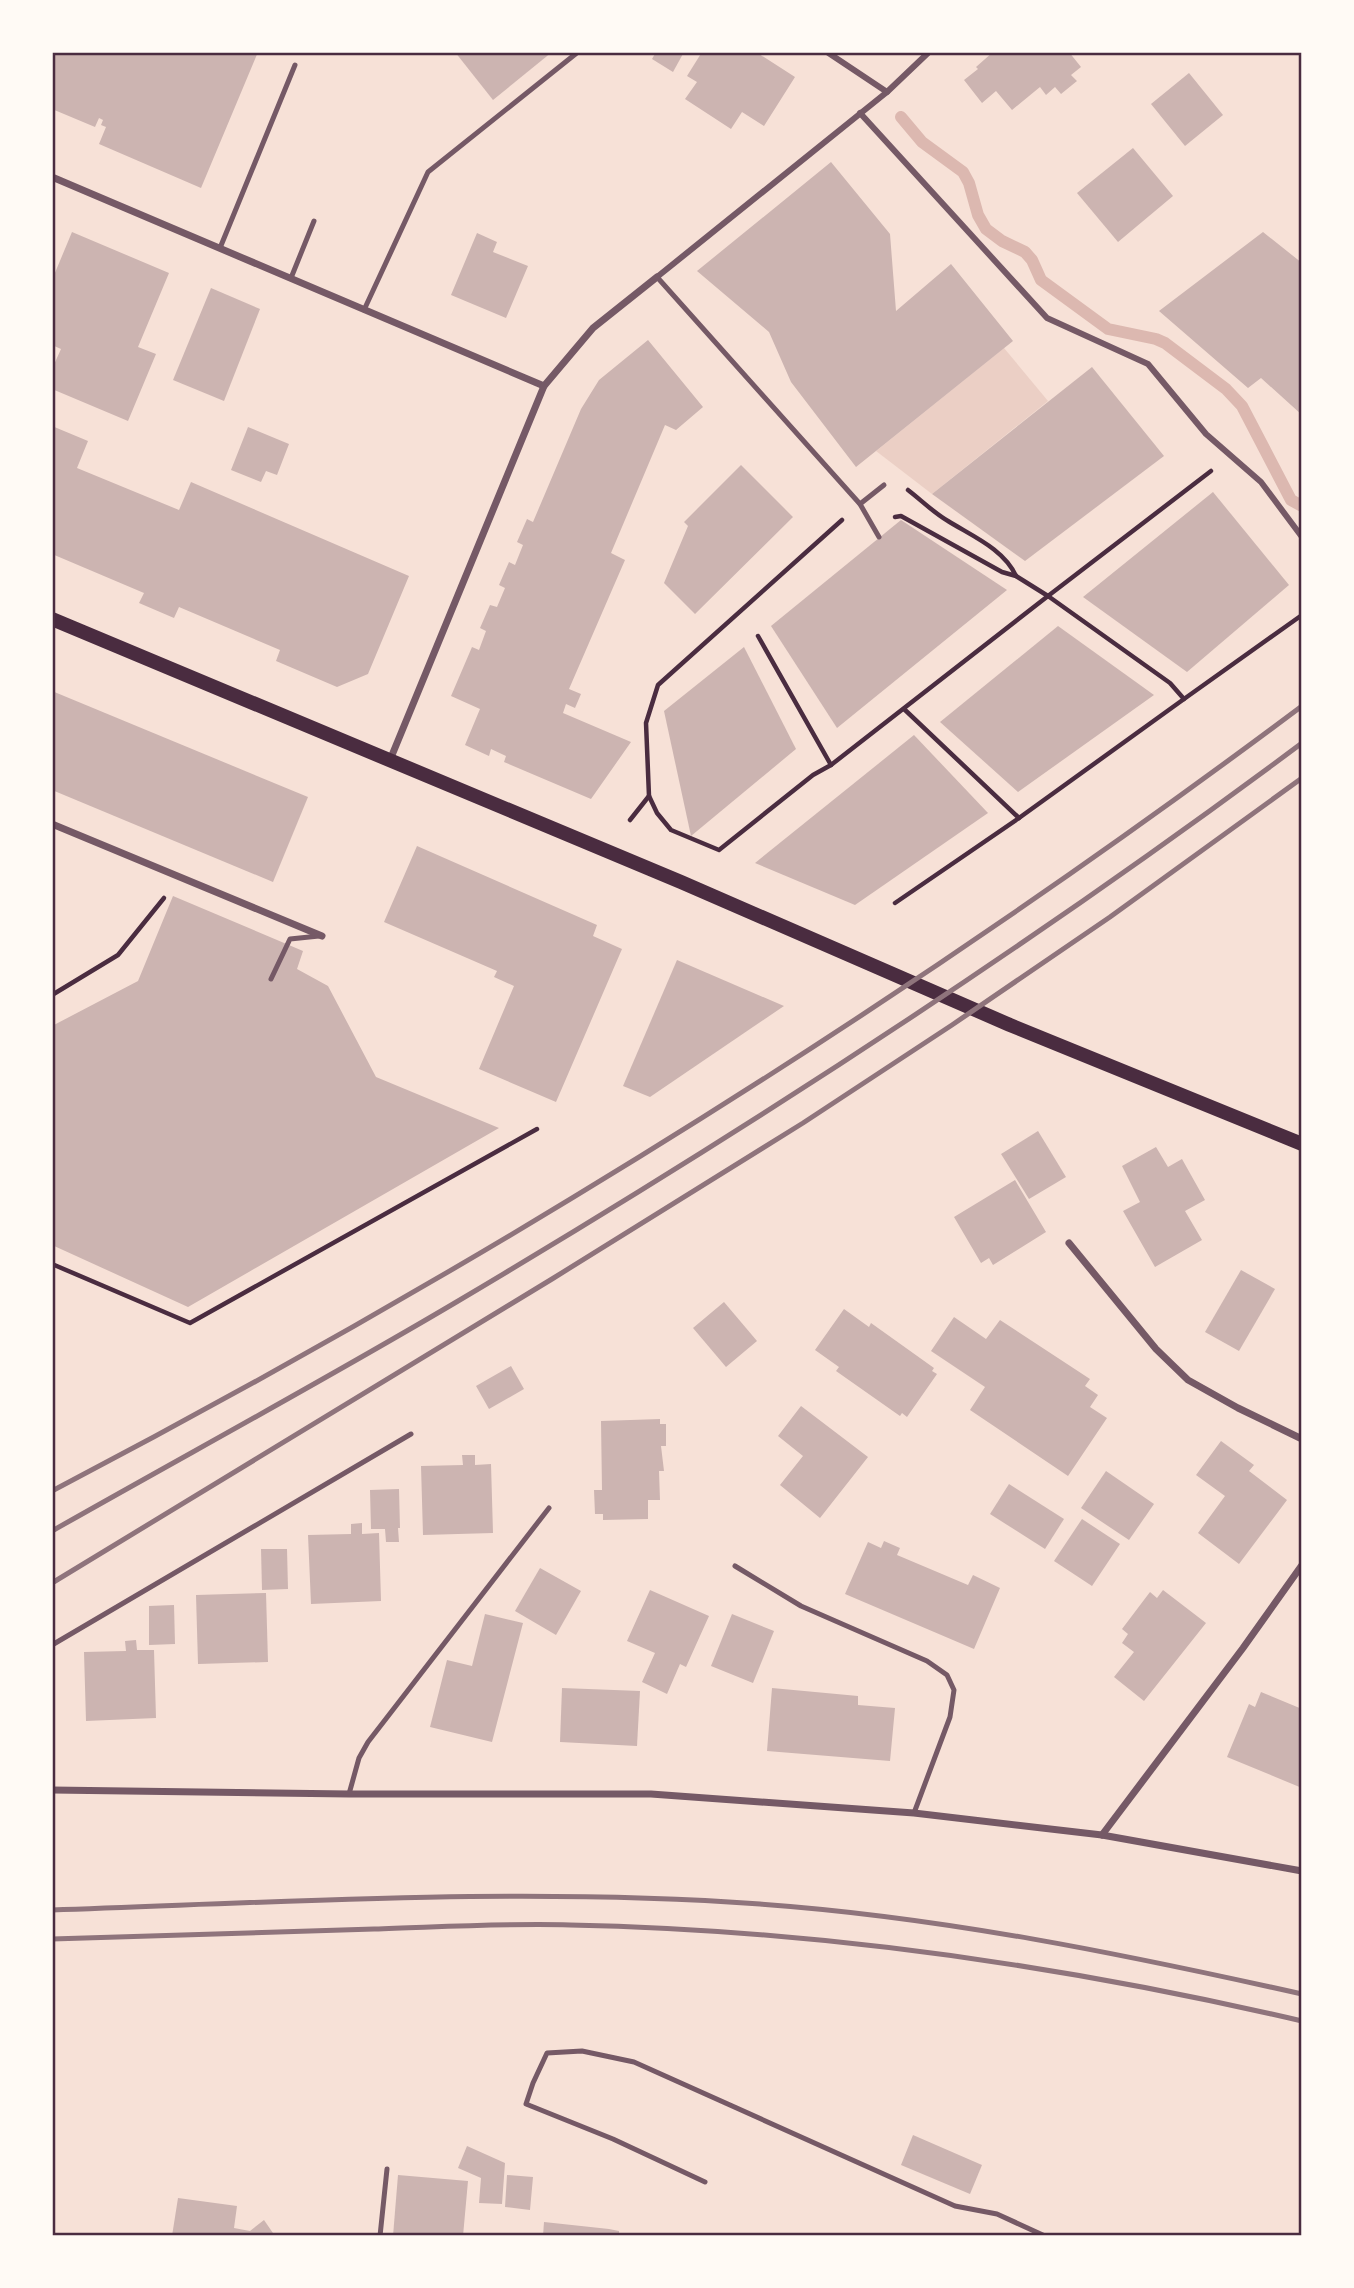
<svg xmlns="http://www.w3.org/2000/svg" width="1354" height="2288" font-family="Bitter,serif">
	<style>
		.green { fill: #ebcfc5 }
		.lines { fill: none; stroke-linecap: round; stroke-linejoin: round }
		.stream { stroke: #dcb8b0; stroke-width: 12 }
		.building { fill: #ccb4b1 }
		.path { stroke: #4a2c40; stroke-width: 4.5 }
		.service { stroke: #755966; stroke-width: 5 }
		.pedestrian { stroke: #755966; stroke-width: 6 }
		.minor { stroke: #755966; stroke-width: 7 }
		.secondary { stroke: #4a2c40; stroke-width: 14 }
		.rail { stroke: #8f747c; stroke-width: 5 }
		.neatline { fill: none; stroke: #4a2c40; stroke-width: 2.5 }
	</style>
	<rect width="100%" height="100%" fill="#f7e1d7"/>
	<polygon class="green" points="1004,348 1048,401 932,494 876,451"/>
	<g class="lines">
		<polyline class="stream" points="901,117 922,142 963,172 969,183 978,215 986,229 1002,241 1025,252 1032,260 1041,280 1108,329 1156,339 1165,343 1226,389 1242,406 1291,500 1302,506"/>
	</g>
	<g class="building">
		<polygon points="52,52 258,52 201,188 99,144 106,127 101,125 103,120 99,118 95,127 52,109"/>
		<polygon points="455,52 552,52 493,100"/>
		<polygon points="656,52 684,52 673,72 652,59"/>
		<polygon points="702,52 756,52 795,77 764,126 742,112 731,129 685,99 697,82 687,76"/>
		<polygon points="993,52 1069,52 1081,67 1071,75 1077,81 1061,94 1055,87 1046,95 1040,87 1012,110 996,91 982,103 964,80 978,69 976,67"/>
		<polygon points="1189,73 1223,115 1185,146 1151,104"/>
		<polygon points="1133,148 1173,196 1118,242 1077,193"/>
		<polygon points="831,162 890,234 896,311 951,264 1013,341 856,467 791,382 769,332 697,271"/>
		<polygon points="72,232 169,273 138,347 156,354 128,421 52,389 52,369 61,349 52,345 52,280"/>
		<polygon points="1263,232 1302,263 1302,415 1261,378 1248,388 1159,311"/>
		<polygon points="477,233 497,242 493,252 528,266 506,318 451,295"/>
		<polygon points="211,288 260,309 224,401 173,380"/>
		<polygon points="648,340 703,407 676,430 665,425 611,553 625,560 569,689 581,694 575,708 566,704 563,713 631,742 591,799 504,762 506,756 491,749 489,756 465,745 480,709 451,696 472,647 479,650 486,631 480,628 490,605 497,607 505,588 499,585 509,562 515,565 523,545 517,542 527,519 533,522 581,409 599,380"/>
		<polygon points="1092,367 1164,456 1025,561 932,494"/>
		<polygon points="52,426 88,441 77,468 179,510 191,482 409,576 368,674 337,687 276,661 280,650 179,607 174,618 139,603 144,593 52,554"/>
		<polygon points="248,427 289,444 277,475 266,471 261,482 231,470"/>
		<polygon points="741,465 793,517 695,614 664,583 688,526 684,522"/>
		<polygon points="1213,492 1289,585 1187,672 1083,597"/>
		<polygon points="901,520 1007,590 837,728 771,626"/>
		<polygon points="1058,626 1154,695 1018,792 940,722"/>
		<polygon points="744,647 796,749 691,836 664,711"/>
		<polygon points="52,691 308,797 273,882 52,790"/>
		<polygon points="914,735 988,813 855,905 755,863"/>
		<polygon points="417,846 597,925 593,936 622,949 556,1102 479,1069 514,986 494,977 497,971 384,922"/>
		<polygon points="173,896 303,951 297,969 328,986 376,1077 499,1128 188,1307 52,1245 52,1026 138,981"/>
		<polygon points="677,960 784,1006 650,1097 623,1086"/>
		<polygon points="1038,1131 1066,1177 1029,1199 1001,1154"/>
		<polygon points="1156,1147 1168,1167 1182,1159 1205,1200 1185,1211 1202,1240 1155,1267 1123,1211 1140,1202 1122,1166"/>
		<polygon points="1015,1180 1046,1232 993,1265 989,1258 981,1263 954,1217"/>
		<polygon points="1241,1270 1275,1289 1239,1351 1205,1332"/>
		<polygon points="724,1302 757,1341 726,1367 693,1328"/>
		<polygon points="844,1309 869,1327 871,1323 934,1368 932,1371 937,1374 907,1417 902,1413 900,1416 836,1371 839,1367 815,1350"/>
		<polygon points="954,1317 986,1339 1000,1320 1090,1379 1085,1386 1098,1395 1090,1407 1107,1418 1068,1476 970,1410 985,1387 931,1351"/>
		<polygon points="511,1366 524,1389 489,1409 476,1386"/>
		<polygon points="801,1406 868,1457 820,1518 780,1485 803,1456 778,1436"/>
		<polygon points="660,1419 660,1424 666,1424 666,1446 661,1446 664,1471 659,1471 660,1500 648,1500 648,1519 603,1520 603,1514 595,1514 594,1490 602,1490 601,1421"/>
		<polygon points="1221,1441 1254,1465 1249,1471 1287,1500 1239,1564 1198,1533 1225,1496 1196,1475"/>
		<polygon points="462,1455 475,1455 475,1465 491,1464 493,1533 423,1535 421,1466 463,1465"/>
		<polygon points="1106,1471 1154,1504 1129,1540 1081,1508"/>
		<polygon points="1009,1484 1064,1519 1045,1549 990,1514"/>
		<polygon points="399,1489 400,1528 398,1528 399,1542 386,1542 385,1529 371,1529 370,1490"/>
		<polygon points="1082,1519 1120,1544 1092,1586 1054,1561"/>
		<polygon points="362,1523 362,1534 379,1533 381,1601 311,1604 308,1535 351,1534 351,1524"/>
		<polygon points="884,1541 900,1548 897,1555 968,1585 973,1575 1000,1588 974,1649 845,1594 868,1542 881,1548"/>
		<polygon points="261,1549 287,1549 288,1589 262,1590"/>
		<polygon points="540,1568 581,1591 556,1635 515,1611"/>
		<polygon points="650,1590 709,1616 686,1667 680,1664 667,1694 642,1682 655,1653 627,1641"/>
		<polygon points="1163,1590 1206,1623 1144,1701 1114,1677 1134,1652 1122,1643 1128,1634 1122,1629 1150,1592 1157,1598"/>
		<polygon points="266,1593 268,1662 198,1664 196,1595"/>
		<polygon points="174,1605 175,1644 149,1645 149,1606"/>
		<polygon points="485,1614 523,1623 492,1742 430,1727 447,1660 472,1666"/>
		<polygon points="732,1614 774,1631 753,1683 711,1666"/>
		<polygon points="136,1640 137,1650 154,1650 156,1718 86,1721 84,1652 126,1651 125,1641"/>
		<polygon points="562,1688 640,1691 637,1746 560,1742"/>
		<polygon points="772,1688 858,1696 858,1705 895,1708 890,1761 767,1751"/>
		<polygon points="1261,1692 1302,1709 1302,1788 1227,1757 1249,1704 1255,1707"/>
		<polygon points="913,2135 982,2165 970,2194 901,2165"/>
		<polygon points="467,2146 505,2163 502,2204 479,2203 481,2178 458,2168"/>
		<polygon points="398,2175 468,2181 463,2236 393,2236"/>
		<polygon points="507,2175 533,2177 530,2210 505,2207"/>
		<polygon points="178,2198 237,2206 234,2228 250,2231 264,2220 275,2236 172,2236"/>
		<polygon points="544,2222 609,2229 619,2231 619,2236 543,2236"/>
	</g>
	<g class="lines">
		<g class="path">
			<path d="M908,490c13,10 26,23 40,31 24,15 56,28 68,55"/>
			<polyline points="895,517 901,516 1002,572 1016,576 1048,596 1211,471"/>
			<polyline points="758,636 831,765 1048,596 1170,683 1184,699 1019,818 895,903"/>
			<polyline points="1184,699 1302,615"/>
			<polyline points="904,709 1019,818"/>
			<polyline points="649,796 657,813 671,830 719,850 813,775 831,765"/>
			<polyline points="630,820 649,796 646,723 658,685 842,520"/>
			<polyline points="52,995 118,955 164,898"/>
			<polyline points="52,1264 190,1323 537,1129"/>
		</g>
		<g class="service">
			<polyline points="220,248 295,65"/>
			<polyline points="657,277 860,504 879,537"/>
			<polyline points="291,278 314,221"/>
			<polyline points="364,310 428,172 578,52"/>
			<polyline points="860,504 884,485"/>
			<polyline points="271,979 290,939 319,936"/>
			<polyline points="735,1566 801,1606 927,1661 947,1675 954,1690 950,1717 914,1813"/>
			<polyline points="52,1645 411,1434"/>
			<polyline points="349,1794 359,1758 368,1742 549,1508"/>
			<polyline points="705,2182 613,2139 526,2104 533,2083 547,2053 582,2051 634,2062 955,2206 997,2214 1045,2236"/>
			<polyline points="380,2236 387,2169"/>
		</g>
		<g class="pedestrian">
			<polyline points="827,52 887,92"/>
			<polyline points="860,113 1047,318 1148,364 1206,434 1261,482 1302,537"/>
			<polyline points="657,277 887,92 929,52"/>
		</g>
		<g class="minor">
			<polyline points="52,177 544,386"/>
			<polyline points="390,760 544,386 593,328 657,277"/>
			<polyline points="52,824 322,936"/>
			<polyline points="1069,1243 1156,1349 1188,1380 1238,1408 1302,1439"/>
			<polyline points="52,1790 349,1794 651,1794 914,1813 1102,1835 1302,1871"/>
			<polyline points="1102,1835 1243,1648 1302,1565"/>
		</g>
		<polyline class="secondary" points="52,619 681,882 1010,1025 1302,1144"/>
		<g class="rail">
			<path d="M52,1491c436,-228 856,-490 1250,-785"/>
			<path d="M52,1531c134,-76 269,-149 401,-227 292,-173 577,-358 849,-561"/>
			<polyline points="52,1583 552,1279 803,1123 952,1025 1110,917 1302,778"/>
			<path d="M52,1910c236,-8 473,-23 708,-6 182,13 363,50 542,90"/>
			<path d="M52,1939c108,-3 215,-7 322,-10 66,-2 131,-6 196,-4 246,5 492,40 732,96"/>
		</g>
	</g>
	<rect width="1354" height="2288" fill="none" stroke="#fffaf5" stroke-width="108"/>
	<rect x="54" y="54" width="1246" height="2180" class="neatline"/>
</svg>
